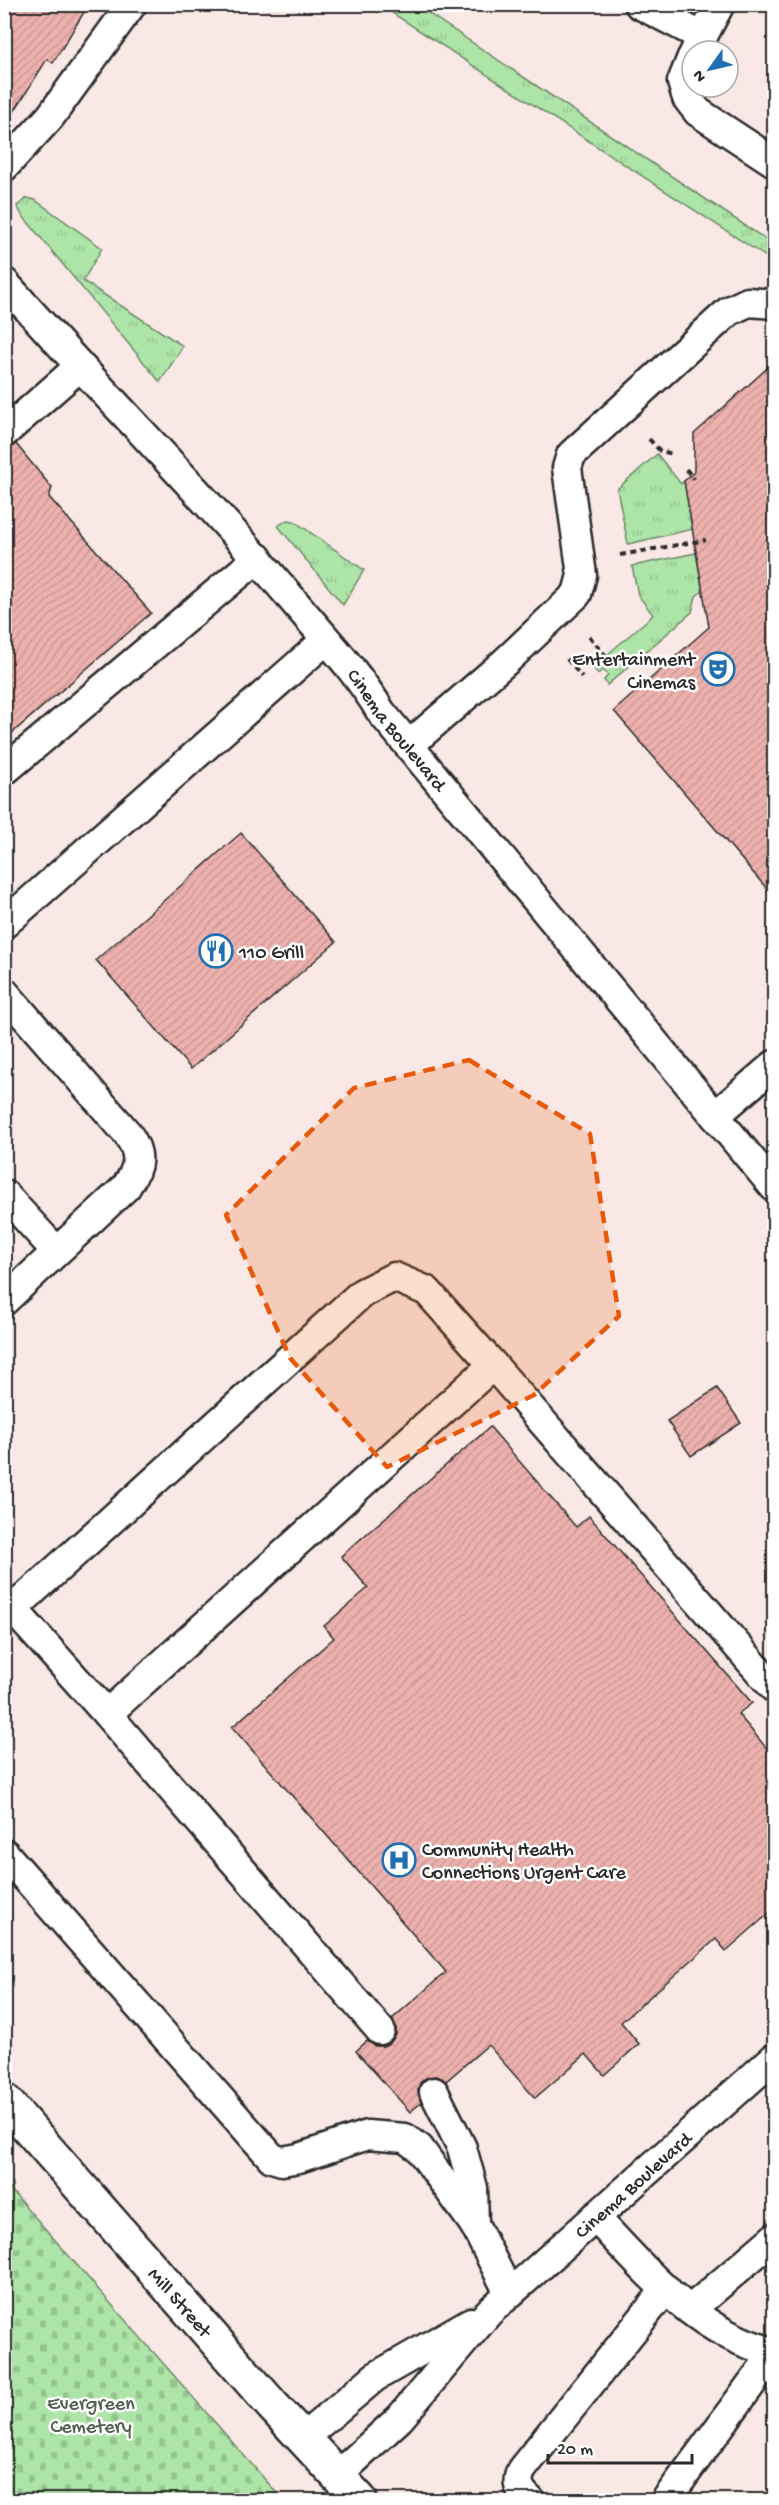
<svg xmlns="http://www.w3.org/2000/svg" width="779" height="2505" font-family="'Gochi Hand',sans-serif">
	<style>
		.grass { fill: url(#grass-tufts); stroke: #6c8869; stroke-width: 1.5 }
		.cemetery { fill: url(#cemetery-stones); stroke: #6c8869; stroke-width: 1.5 }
		.building { fill: url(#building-hatch); stroke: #2b2b2b; stroke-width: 1.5 }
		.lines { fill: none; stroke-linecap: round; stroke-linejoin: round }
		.lane-casing { stroke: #2b2b2b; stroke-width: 33 }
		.secondary-casing { stroke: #2b2b2b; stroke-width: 38 }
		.path { stroke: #2b2b2b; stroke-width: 4; stroke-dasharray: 6 4.5; stroke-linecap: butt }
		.lane { stroke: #fff; stroke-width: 28 }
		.secondary { stroke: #fff; stroke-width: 33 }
		.marked { fill: #e8590c; fill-opacity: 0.2; stroke: #e8590c; stroke-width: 4.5; stroke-dasharray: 12 8; stroke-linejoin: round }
		.labels { text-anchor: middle; stroke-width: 5; stroke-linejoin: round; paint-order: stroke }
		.poi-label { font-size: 20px; fill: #2b2b2b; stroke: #fff; text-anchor: start }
		.street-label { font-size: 20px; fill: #2b2b2b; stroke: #fff }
		.park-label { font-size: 20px; fill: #526250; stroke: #fff }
	</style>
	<defs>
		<pattern id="grass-tufts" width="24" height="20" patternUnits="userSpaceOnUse" patternTransform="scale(1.5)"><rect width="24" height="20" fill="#ade4a7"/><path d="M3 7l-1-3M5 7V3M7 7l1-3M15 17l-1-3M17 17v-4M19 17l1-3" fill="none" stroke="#95c490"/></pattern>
		<pattern id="cemetery-stones" width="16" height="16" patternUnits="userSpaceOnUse" patternTransform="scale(1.5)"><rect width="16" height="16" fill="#ade4a7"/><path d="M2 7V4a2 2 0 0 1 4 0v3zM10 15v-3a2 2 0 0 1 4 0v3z" fill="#95c490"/></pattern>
		<pattern id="building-hatch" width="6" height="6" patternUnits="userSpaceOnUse" patternTransform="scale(1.5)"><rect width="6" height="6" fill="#ecb1ad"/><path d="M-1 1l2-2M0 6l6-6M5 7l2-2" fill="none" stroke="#cb9895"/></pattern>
	</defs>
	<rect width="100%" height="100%" fill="#f9e8e6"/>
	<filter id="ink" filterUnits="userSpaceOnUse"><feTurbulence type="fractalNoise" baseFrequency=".0167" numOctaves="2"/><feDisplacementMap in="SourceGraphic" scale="12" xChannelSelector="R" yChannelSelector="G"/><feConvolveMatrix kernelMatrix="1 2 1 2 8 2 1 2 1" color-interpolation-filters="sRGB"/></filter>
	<g filter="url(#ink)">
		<g class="grass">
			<polygon points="380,5 416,5 774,245 774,262"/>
			<polygon points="27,198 35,200 102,248 83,281 183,346 160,382 22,215 17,206"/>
			<polygon points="657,454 681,484 684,481 693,529 628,544 617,489"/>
			<polygon points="287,520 294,521 364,570 343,605 278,526"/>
			<polygon points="696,553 703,591 696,596 692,612 607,685 604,680 608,675 603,670 598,674 593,667 653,615 638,595 632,566"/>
		</g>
		<polygon class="cemetery" points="5,2183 283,2500 5,2500"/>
		<g class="building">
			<polygon points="4,4 89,4 53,63 47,59 4,128"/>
			<polygon points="774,362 774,897 614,711 709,627 684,481 694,472 694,434"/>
			<polygon points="16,444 52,488 49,497 151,613 4,740 4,449"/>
			<polygon points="241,833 336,942 191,1069 96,960"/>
			<polygon points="717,1388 741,1423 691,1456 667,1421"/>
			<polygon points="490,1427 576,1527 589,1516 752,1703 738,1714 774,1757 774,1909 726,1951 716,1939 621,2022 639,2044 604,2075 586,2054 535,2098 488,2045 446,2081 436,2076 426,2078 420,2083 418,2090 421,2103 410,2112 356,2051 367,2041 375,2046 383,2046 390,2043 396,2035 396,2026 392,2019 446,1972 232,1727 334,1638 324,1626 368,1588 341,1556"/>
		</g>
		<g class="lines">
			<g class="lane-casing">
				<g id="lane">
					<polyline points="639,4 703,37"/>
					<polyline points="695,51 720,4"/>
					<polyline points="692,57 682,82 687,98 698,112 774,162"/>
					<polyline points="4,167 50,117 132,4"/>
					<path id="s1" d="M4,282c94,107 195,207 287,316 31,37 65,72 90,114l393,475"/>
					<polyline points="4,433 79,367"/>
					<polyline points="409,745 505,662 577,594 582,575 567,468 571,455 729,311 748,302 774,304"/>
					<polyline points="4,771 258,558"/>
					<polyline points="4,924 326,640"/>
					<path d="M4,992l123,141c15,21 13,33 -1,54l-122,114"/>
					<polyline points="715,1116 774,1065"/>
					<polyline points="4,1194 56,1251"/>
					<polyline points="13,1609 107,1714"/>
					<polyline points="4,1617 362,1293 394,1277 427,1291 493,1365"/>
					<polyline points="4,1853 272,2158 282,2161 299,2158 367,2135 405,2138 419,2148 474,2224 509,2293"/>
					<polyline points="380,2030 107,1714 493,1365 774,1688"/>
					<polyline points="434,2092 462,2148 473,2188 474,2224"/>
					<path d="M595,2217c51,54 104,118 179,135"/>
					<polyline points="690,2310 774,2238"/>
					<polyline points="303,2438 375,2377 471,2322"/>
					<path id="s2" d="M337,2476l63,-58 89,-106 285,-254"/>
					<path d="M530,2500c-11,-10 -15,-17 -8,-31l144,-180"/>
					<polyline points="666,2500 774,2353"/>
				</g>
			</g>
			<g class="secondary-casing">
				<g id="secondary">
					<path id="s3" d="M4,2100l268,305 88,95"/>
				</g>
			</g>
			<g class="path">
				<polyline points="649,439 660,451 673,454"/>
				<polyline points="686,469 694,479"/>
				<polyline points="620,555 706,540"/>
				<polyline points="589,636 606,656"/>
				<polyline points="567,659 582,677"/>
			</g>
			<use href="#lane" class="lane"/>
			<use href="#secondary" class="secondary"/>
		</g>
	</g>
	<path class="marked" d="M469,1060l121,74 29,182 -85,79 -147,72 -97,-109 -64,-143 128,-127z"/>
	<defs>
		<g id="theatre-ring" transform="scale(1.725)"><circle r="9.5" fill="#fff" stroke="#1f6fb2" stroke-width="1.5"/><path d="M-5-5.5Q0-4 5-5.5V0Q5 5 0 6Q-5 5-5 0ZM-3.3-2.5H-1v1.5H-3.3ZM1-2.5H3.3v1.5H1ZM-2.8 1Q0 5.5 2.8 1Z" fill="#1f6fb2"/></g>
		<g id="restaurant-ring" transform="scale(1.725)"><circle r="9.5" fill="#fff" stroke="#1f6fb2" stroke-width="1.5"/><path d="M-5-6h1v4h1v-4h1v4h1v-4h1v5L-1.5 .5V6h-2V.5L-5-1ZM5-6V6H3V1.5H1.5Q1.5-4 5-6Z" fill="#1f6fb2"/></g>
		<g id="hospital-ring" transform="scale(1.725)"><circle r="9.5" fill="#fff" stroke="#1f6fb2" stroke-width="1.5"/><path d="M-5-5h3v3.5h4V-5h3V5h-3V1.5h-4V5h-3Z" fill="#1f6fb2"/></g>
	</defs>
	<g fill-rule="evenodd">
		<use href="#theatre-ring" x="718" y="669"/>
		<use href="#restaurant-ring" x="216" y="951"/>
		<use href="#hospital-ring" x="399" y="1860"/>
	</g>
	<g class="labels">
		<g class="poi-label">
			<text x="695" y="665" text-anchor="end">Entertainment<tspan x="695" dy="23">Cinemas</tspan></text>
			<text x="239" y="958">110 Grill</text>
			<text x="422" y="1855">Community Health<tspan x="422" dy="23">Connections Urgent Care</tspan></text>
		</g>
		<g class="street-label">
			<text dy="7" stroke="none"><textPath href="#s1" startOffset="596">Cinema Boulevard</textPath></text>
			<text dy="7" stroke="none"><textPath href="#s2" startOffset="416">Cinema Boulevard</textPath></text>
			<text dy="7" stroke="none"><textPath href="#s3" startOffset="268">Mill Street</textPath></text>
		</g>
		<g class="park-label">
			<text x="91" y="2409">Evergreen<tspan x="91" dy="23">Cemetery</tspan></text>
		</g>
	</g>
	<rect width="779" height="2505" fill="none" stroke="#fff" stroke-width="24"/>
	<rect x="12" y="12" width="755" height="2481" fill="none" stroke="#2b2b2b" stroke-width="2" filter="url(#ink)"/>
	<g transform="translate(710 69) rotate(236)"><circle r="28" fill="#ffffff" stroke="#aaaaaa" stroke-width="1.5"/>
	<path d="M0-4.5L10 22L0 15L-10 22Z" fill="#1f6fb2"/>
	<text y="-9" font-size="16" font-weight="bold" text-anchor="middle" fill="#2b2b2b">N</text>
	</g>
	<path d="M548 2454v9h144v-9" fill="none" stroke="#2b2b2b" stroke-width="3"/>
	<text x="557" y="2454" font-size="18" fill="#2b2b2b" stroke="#ffffff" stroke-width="4.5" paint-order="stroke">20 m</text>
</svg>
